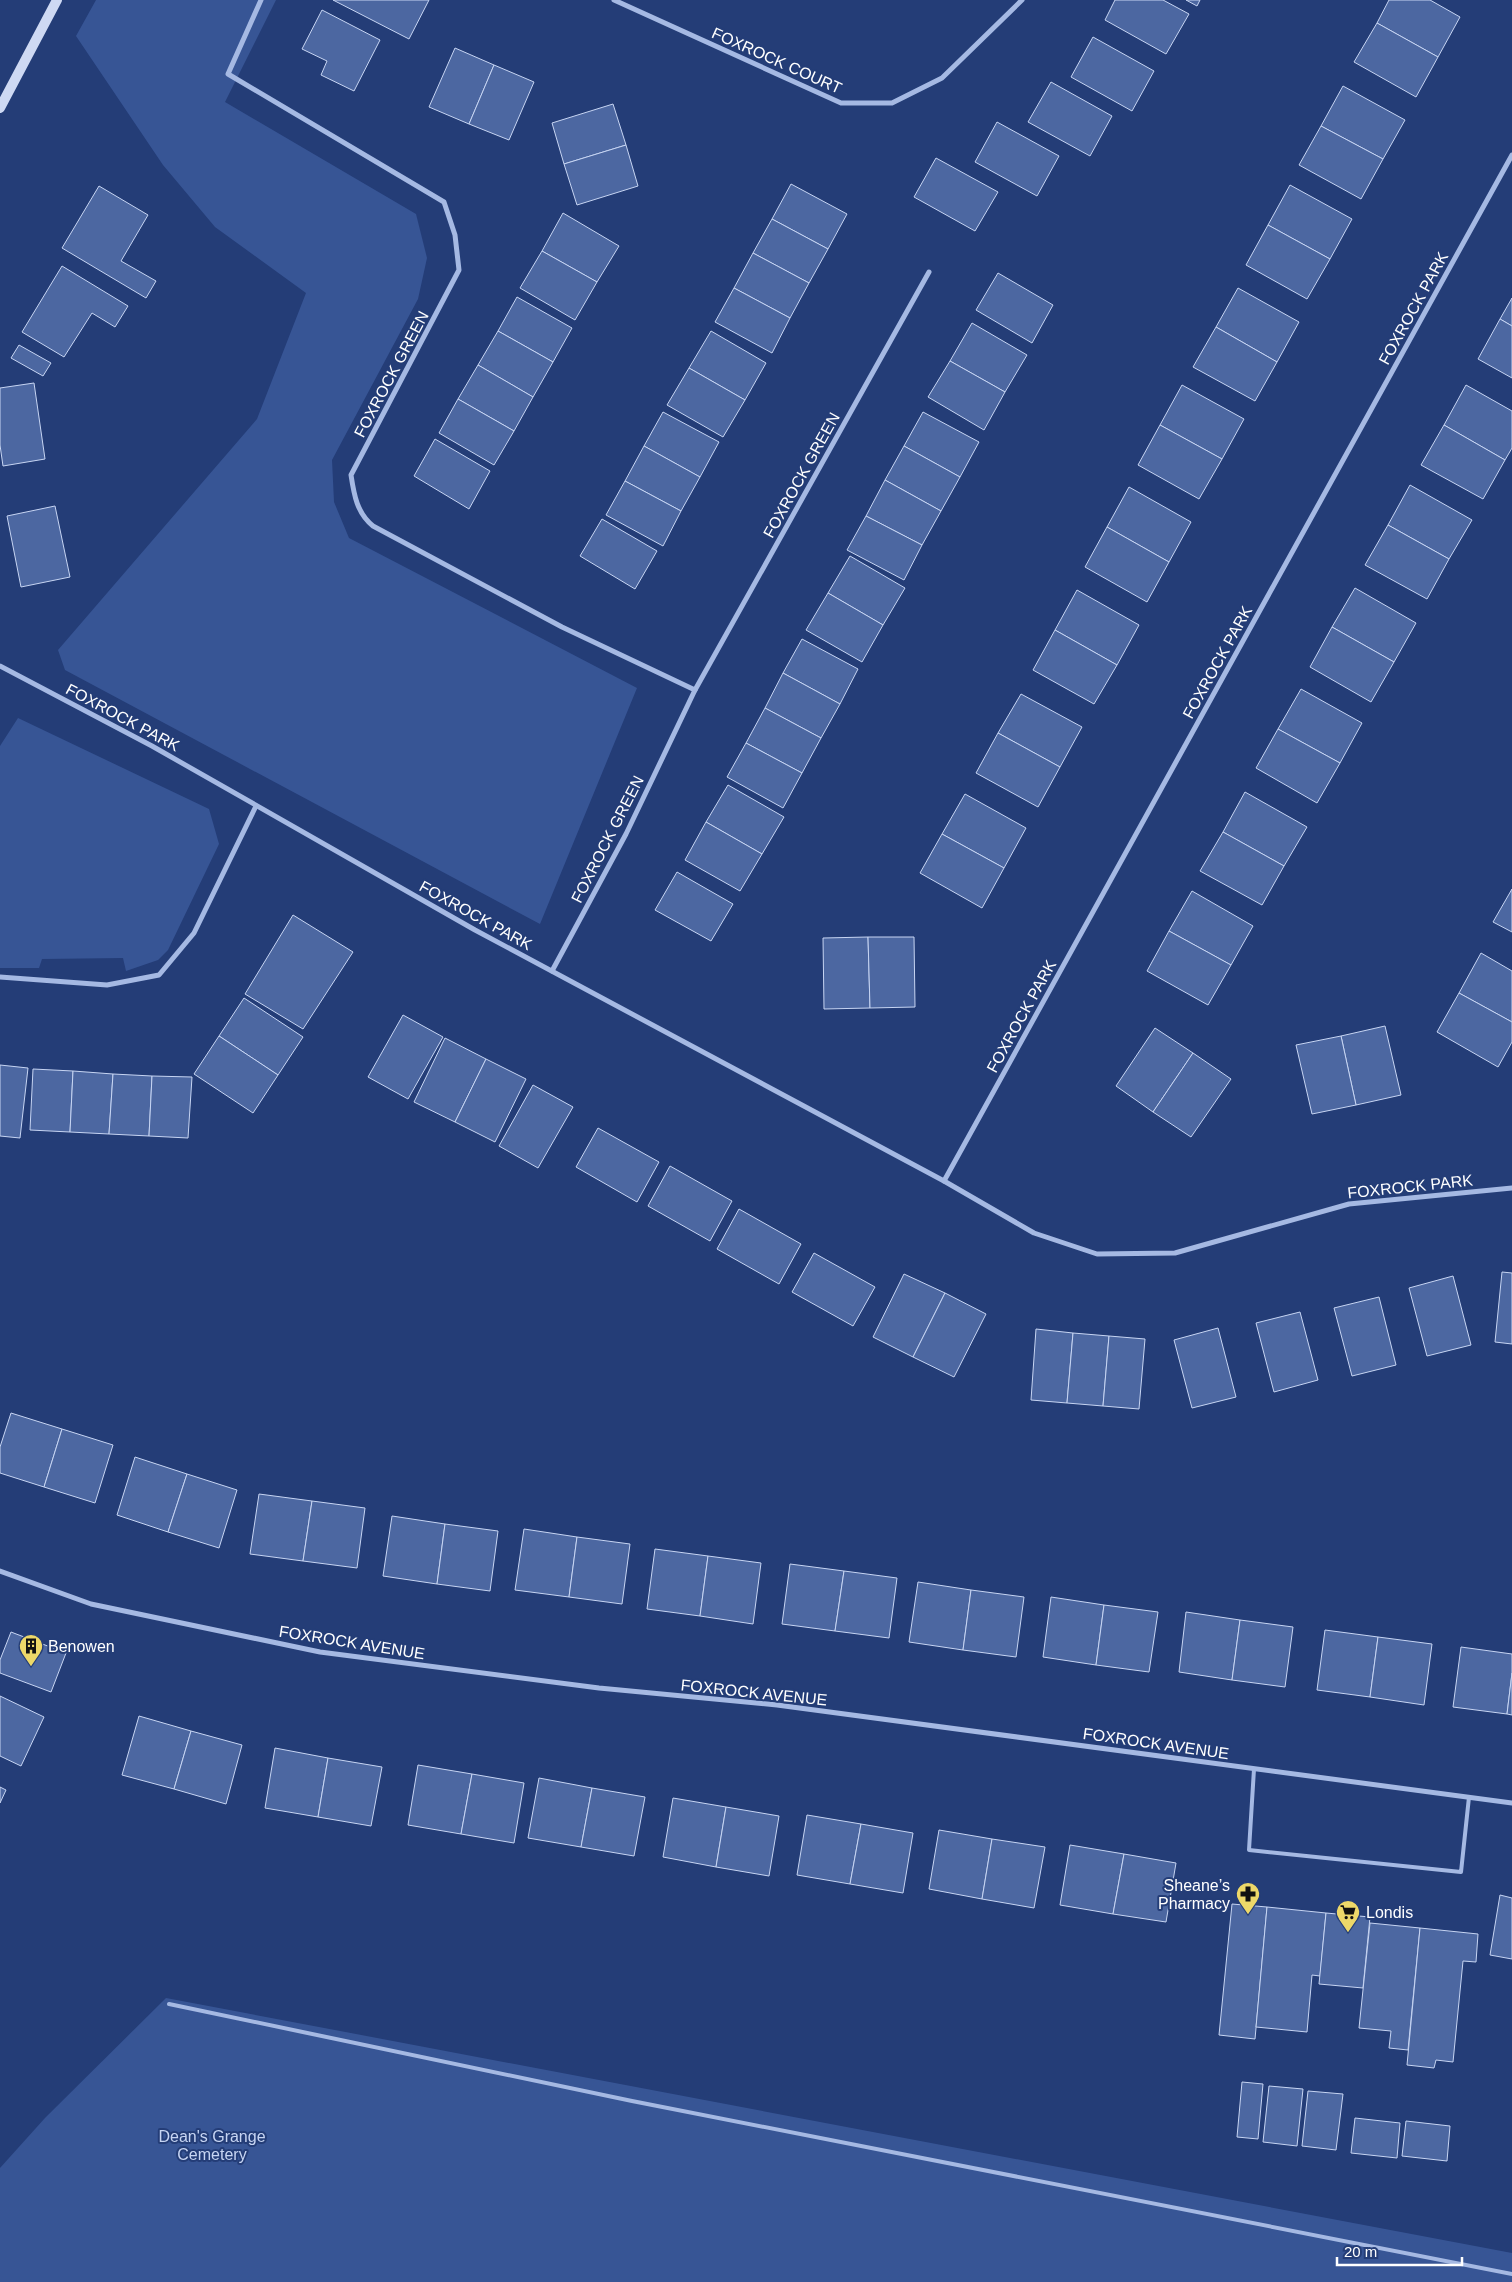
<svg xmlns="http://www.w3.org/2000/svg" width="1512" height="2282" font-family="Arial,sans-serif">
	<style>
		.green { fill: #375595 }
		.building { fill: #4c67a1; stroke: #c7d5f3 }
		.lines { fill: none; stroke-linecap: round; stroke-linejoin: round }
		.service { stroke: #a5b9e3; stroke-width: 4 }
		.minor { stroke: #a5b9e3; stroke-width: 5 }
		.secondary { stroke: #ced9f3; stroke-width: 10 }
		.labels { text-anchor: middle; stroke-width: 4; stroke-linejoin: round; paint-order: stroke }
		.street-label { font-size: 16px; fill: #fff; stroke: #243d77 }
		.poi-label { font-size: 16px; fill: #fff; stroke: #243d77; text-anchor: start }
		.park-label { font-size: 16px; fill: #c7d5f3; stroke: #243d77 }
	</style>
	<rect width="100%" height="100%" fill="#243d77"/>
	<g class="green">
		<polygon points="96,0 276,0 225,102 416,214 427,258 418,299 332,460 334,502 349,538 637,688 540,924 65,670 58,650 257,419 306,293 215,227 163,165 76,36"/>
		<polygon points="18,718 209,809 219,844 168,950 158,960 126,971 123,958 42,959 39,968 0,968 0,746"/>
		<polygon points="166,1998 1512,2253 1512,2282 0,2282 0,2168 45,2118"/>
	</g>
	<g class="building">
		<polygon points="333,0 429,0 409,39"/>
		<polygon points="1115,0 1163,0 1189,14 1166,54 1105,20"/>
		<polygon points="1186,0 1200,0 1197,6"/>
		<polygon points="1389,0 1430,0 1460,17 1438,57 1377,23"/>
		<polygon points="322,10 380,40 354,91 321,75 327,61 302,49"/>
		<polygon points="1377,23 1438,57 1416,97 1354,62"/>
		<polygon points="1093,37 1154,71 1132,111 1071,77"/>
		<polygon points="455,48 494,65 469,124 429,107"/>
		<polygon points="494,65 534,82 509,140 469,124"/>
		<polygon points="1051,82 1112,116 1090,156 1028,122"/>
		<polygon points="1343,86 1405,120 1383,159 1321,126"/>
		<polygon points="613,104 626,145 564,164 552,123"/>
		<polygon points="997,122 1059,156 1037,196 975,162"/>
		<polygon points="1321,126 1383,159 1361,199 1299,165"/>
		<polygon points="626,145 638,186 577,205 564,164"/>
		<polygon points="936,158 998,192 975,231 914,197"/>
		<polygon points="791,184 847,214 828,249 772,219"/>
		<polygon points="1290,185 1352,219 1330,259 1268,225"/>
		<polygon points="99,186 148,215 121,261 156,281 146,298 62,248"/>
		<polygon points="563,213 619,246 597,282 542,251"/>
		<polygon points="772,219 828,249 809,283 753,253"/>
		<polygon points="1268,225 1330,259 1307,299 1246,265"/>
		<polygon points="542,251 597,282 575,320 520,288"/>
		<polygon points="753,253 809,283 790,318 734,288"/>
		<polygon points="62,266 128,306 115,327 92,313 64,357 22,332"/>
		<polygon points="998,273 1053,305 1032,343 976,310"/>
		<polygon points="734,288 790,318 772,353 715,322"/>
		<polygon points="1238,288 1299,322 1277,362 1216,327"/>
		<polygon points="517,297 572,328 553,362 498,331"/>
		<polygon points="1512,298 1512,326 1500,319"/>
		<polygon points="1500,319 1512,326 1512,378 1478,359"/>
		<polygon points="972,323 1027,355 1005,392 950,361"/>
		<polygon points="1216,327 1277,362 1255,401 1193,367"/>
		<polygon points="498,331 553,362 533,397 478,365"/>
		<polygon points="711,331 766,363 745,400 689,368"/>
		<polygon points="19,345 51,363 43,376 11,358"/>
		<polygon points="950,361 1005,392 984,430 928,397"/>
		<polygon points="478,365 533,397 514,431 458,399"/>
		<polygon points="689,368 745,400 723,437 667,405"/>
		<polygon points="34,383 45,459 3,466 0,445 0,388"/>
		<polygon points="1182,385 1244,419 1222,459 1160,425"/>
		<polygon points="1466,385 1512,411 1512,448 1505,460 1444,425"/>
		<polygon points="458,399 514,431 494,465 439,433"/>
		<polygon points="663,412 719,442 700,477 644,446"/>
		<polygon points="923,412 979,442 960,477 904,446"/>
		<polygon points="1160,425 1222,459 1199,499 1138,465"/>
		<polygon points="1444,425 1505,460 1483,499 1421,465"/>
		<polygon points="435,439 490,471 469,509 414,476"/>
		<polygon points="644,446 700,477 681,511 625,481"/>
		<polygon points="904,446 960,477 941,511 885,480"/>
		<polygon points="885,480 941,511 922,545 866,516"/>
		<polygon points="625,481 681,511 663,546 606,515"/>
		<polygon points="1410,485 1472,520 1449,559 1388,525"/>
		<polygon points="1129,487 1191,522 1169,562 1107,527"/>
		<polygon points="55,506 70,577 21,587 7,516"/>
		<polygon points="866,516 922,545 904,580 847,550"/>
		<polygon points="602,519 657,551 635,589 580,556"/>
		<polygon points="1388,525 1449,559 1427,599 1365,565"/>
		<polygon points="1107,527 1169,562 1147,602 1085,567"/>
		<polygon points="850,556 905,588 883,625 828,593"/>
		<polygon points="1355,588 1416,623 1394,662 1332,627"/>
		<polygon points="1077,590 1139,625 1117,665 1055,630"/>
		<polygon points="828,593 883,625 862,662 806,630"/>
		<polygon points="1332,627 1394,662 1371,702 1310,667"/>
		<polygon points="1055,630 1117,665 1094,704 1033,670"/>
		<polygon points="802,639 858,669 840,704 783,673"/>
		<polygon points="783,673 840,704 821,738 765,708"/>
		<polygon points="1301,689 1362,723 1340,763 1278,729"/>
		<polygon points="1021,694 1082,727 1060,767 998,733"/>
		<polygon points="765,708 821,738 802,773 746,743"/>
		<polygon points="1278,729 1340,763 1317,803 1256,768"/>
		<polygon points="998,733 1060,767 1038,807 976,773"/>
		<polygon points="746,743 802,773 783,808 727,777"/>
		<polygon points="728,785 784,817 762,854 706,822"/>
		<polygon points="1245,792 1307,827 1284,866 1223,832"/>
		<polygon points="965,794 1026,828 1004,868 942,834"/>
		<polygon points="706,822 762,854 740,891 685,860"/>
		<polygon points="1223,832 1284,866 1262,905 1200,871"/>
		<polygon points="942,834 1004,868 982,908 920,873"/>
		<polygon points="677,872 733,904 711,941 655,910"/>
		<polygon points="1512,889 1512,932 1493,922"/>
		<polygon points="1192,891 1253,926 1231,965 1169,931"/>
		<polygon points="293,915 353,952 303,1029 245,994"/>
		<polygon points="1169,931 1231,965 1208,1005 1147,971"/>
		<polygon points="868,937 870,1008 824,1009 823,938"/>
		<polygon points="868,937 914,937 915,1007 870,1008"/>
		<polygon points="1481,953 1512,971 1512,1022 1459,993"/>
		<polygon points="1459,993 1512,1022 1512,1042 1498,1067 1437,1032"/>
		<polygon points="244,998 303,1037 278,1075 219,1036"/>
		<polygon points="403,1015 443,1037 408,1099 368,1077"/>
		<polygon points="1385,1026 1401,1095 1356,1105 1341,1036"/>
		<polygon points="1155,1028 1193,1053 1153,1112 1116,1086"/>
		<polygon points="219,1036 278,1075 253,1113 194,1074"/>
		<polygon points="1341,1036 1356,1105 1312,1114 1296,1045"/>
		<polygon points="445,1038 486,1059 455,1122 414,1102"/>
		<polygon points="1193,1053 1231,1079 1191,1137 1153,1112"/>
		<polygon points="486,1059 526,1079 495,1142 455,1122"/>
		<polygon points="0,1065 28,1068 20,1138 0,1136"/>
		<polygon points="33,1069 73,1071 70,1132 30,1130"/>
		<polygon points="73,1071 113,1074 109,1134 70,1132"/>
		<polygon points="113,1074 152,1076 149,1136 109,1134"/>
		<polygon points="152,1076 192,1077 188,1138 149,1136"/>
		<polygon points="533,1085 573,1107 538,1168 499,1146"/>
		<polygon points="598,1128 659,1162 637,1202 576,1167"/>
		<polygon points="670,1166 732,1201 710,1241 648,1206"/>
		<polygon points="739,1209 801,1244 779,1284 717,1249"/>
		<polygon points="814,1253 875,1287 853,1326 792,1292"/>
		<polygon points="1502,1272 1512,1273 1512,1344 1495,1342"/>
		<polygon points="904,1274 945,1293 913,1357 873,1337"/>
		<polygon points="1453,1276 1471,1345 1427,1356 1409,1288"/>
		<polygon points="945,1293 986,1314 954,1377 913,1357"/>
		<polygon points="1379,1297 1396,1365 1352,1376 1334,1308"/>
		<polygon points="1300,1312 1318,1380 1274,1392 1256,1323"/>
		<polygon points="1218,1328 1236,1397 1192,1408 1174,1340"/>
		<polygon points="1036,1329 1073,1333 1067,1403 1031,1400"/>
		<polygon points="1073,1333 1109,1336 1103,1406 1067,1403"/>
		<polygon points="1109,1336 1145,1339 1139,1409 1103,1406"/>
		<polygon points="11,1413 62,1429 44,1487 0,1473 0,1447"/>
		<polygon points="62,1429 113,1445 95,1503 44,1487"/>
		<polygon points="135,1457 187,1474 168,1532 117,1515"/>
		<polygon points="187,1474 237,1490 219,1548 168,1532"/>
		<polygon points="259,1494 312,1501 303,1561 250,1554"/>
		<polygon points="312,1501 365,1508 357,1568 303,1561"/>
		<polygon points="392,1516 445,1524 437,1584 383,1576"/>
		<polygon points="445,1524 498,1531 490,1591 437,1584"/>
		<polygon points="524,1529 577,1537 569,1597 515,1590"/>
		<polygon points="577,1537 630,1544 622,1604 569,1597"/>
		<polygon points="655,1549 708,1556 700,1616 647,1609"/>
		<polygon points="708,1556 761,1563 753,1624 700,1616"/>
		<polygon points="790,1564 844,1571 835,1631 782,1624"/>
		<polygon points="844,1571 897,1578 889,1638 835,1631"/>
		<polygon points="918,1582 971,1590 963,1650 909,1642"/>
		<polygon points="971,1590 1024,1597 1016,1657 963,1650"/>
		<polygon points="1051,1597 1104,1605 1096,1665 1043,1657"/>
		<polygon points="1104,1605 1158,1612 1149,1672 1096,1665"/>
		<polygon points="1186,1612 1240,1620 1232,1680 1179,1672"/>
		<polygon points="1240,1620 1293,1627 1285,1687 1232,1680"/>
		<polygon points="1325,1630 1378,1637 1370,1697 1317,1690"/>
		<polygon points="11,1632 66,1653 51,1692 0,1673 0,1660"/>
		<polygon points="1378,1637 1432,1644 1424,1705 1370,1697"/>
		<polygon points="1461,1647 1512,1654 1512,1673 1507,1714 1453,1707"/>
		<polygon points="1512,1673 1512,1715 1507,1714"/>
		<polygon points="0,1696 44,1717 21,1766 0,1756"/>
		<polygon points="139,1716 191,1731 174,1789 122,1775"/>
		<polygon points="191,1731 242,1745 226,1804 174,1789"/>
		<polygon points="275,1748 328,1758 318,1817 265,1808"/>
		<polygon points="328,1758 382,1767 371,1826 318,1817"/>
		<polygon points="418,1765 472,1774 461,1834 408,1825"/>
		<polygon points="472,1774 524,1783 514,1843 461,1834"/>
		<polygon points="539,1778 592,1788 581,1847 528,1838"/>
		<polygon points="0,1787 6,1790 0,1803"/>
		<polygon points="592,1788 645,1797 634,1856 581,1847"/>
		<polygon points="673,1798 726,1807 716,1867 663,1857"/>
		<polygon points="726,1807 779,1816 769,1876 716,1867"/>
		<polygon points="807,1815 861,1824 850,1884 797,1875"/>
		<polygon points="861,1824 913,1833 903,1893 850,1884"/>
		<polygon points="939,1830 992,1839 982,1899 929,1889"/>
		<polygon points="992,1839 1045,1847 1034,1908 982,1899"/>
		<polygon points="1070,1845 1124,1854 1113,1914 1060,1905"/>
		<polygon points="1124,1854 1176,1863 1166,1922 1113,1914"/>
		<polygon points="1500,1895 1512,1898 1512,1959 1490,1955"/>
		<polygon points="1232,1904 1267,1907 1255,2039 1219,2035"/>
		<polygon points="1267,1907 1326,1913 1320,1976 1312,1975 1307,2032 1256,2027"/>
		<polygon points="1326,1913 1370,1917 1363,1988 1319,1984"/>
		<polygon points="1370,1923 1420,1928 1408,2050 1389,2048 1391,2031 1359,2028"/>
		<polygon points="1420,1928 1478,1934 1476,1962 1463,1961 1453,2062 1436,2060 1434,2068 1407,2065"/>
		<polygon points="1242,2082 1263,2084 1258,2139 1237,2137"/>
		<polygon points="1269,2086 1303,2089 1297,2146 1263,2142"/>
		<polygon points="1308,2091 1343,2094 1336,2150 1302,2146"/>
		<polygon points="1355,2118 1400,2123 1397,2158 1351,2153"/>
		<polygon points="1406,2121 1450,2126 1447,2161 1402,2156"/>
	</g>
	<g class="lines">
		<g class="service">
			<polyline points="1254,1769 1249,1850 1461,1872 1469,1797"/>
			<polyline points="169,2004 632,2101 1512,2274"/>
		</g>
		<g class="minor">
			<path d="M261,0l-33,74 216,128 11,33 4,35 -108,205c3,20 6,38 22,51l189,101 133,63"/>
			<polyline points="614,0 841,103 892,103 942,78 1022,0"/>
			<polyline points="0,666 152,746 475,930 944,1181 1034,1233 1097,1254 1175,1253 1349,1204 1512,1188"/>
			<polyline points="552,971 626,834 695,690 929,272"/>
			<polyline points="0,977 107,985 159,975 194,933 256,806"/>
			<polyline points="944,1181 1512,155"/>
			<polyline points="0,1571 91,1604 320,1652 599,1688 777,1705 1512,1803"/>
		</g>
		<polyline class="secondary" points="0,108 57,0"/>
	</g>
	<defs>
		<g id="building-pin" transform="scale(1.25)"><path d="M0 17L-7.5 6A9.5 9.5 0 1 1 7.5 6Z" fill="#edd869" stroke="#243d77"/><path d="M-4-6H4V6H1V3H-1V6H-4ZM-2.5-4.3h1.7v1.8h-1.7ZM.8-4.3h1.7v1.8H.8ZM-2.5-1h1.7V.8h-1.7ZM.8-1h1.7V.8H.8Z" fill="#111"/></g>
		<g id="pharmacy-pin" transform="scale(1.25)"><path d="M0 17L-7.5 6A9.5 9.5 0 1 1 7.5 6Z" fill="#edd869" stroke="#243d77"/><path d="M-2-6h4v4h4v4h-4v4h-4v-4h-4v-4h4Z" fill="#111"/></g>
		<g id="supermarket-pin" transform="scale(1.25)"><path d="M0 17L-7.5 6A9.5 9.5 0 1 1 7.5 6Z" fill="#edd869" stroke="#243d77"/><path d="M-6-5.5h2.5l.6 2H6L4.5 2H-2.5L-4.4-4H-6ZM-1.5 3.2a1.3 1.3 0 1 0 .1 0ZM3 3.2a1.3 1.3 0 1 0 .1 0Z" fill="#111"/></g>
	</defs>
	<g fill-rule="evenodd">
		<use href="#building-pin" x="31" y="1646"/>
		<use href="#pharmacy-pin" x="1248" y="1894"/>
		<use href="#supermarket-pin" x="1348" y="1912"/>
	</g>
	<g class="labels">
		<g class="street-label">
			<text transform="translate(777 60) rotate(24)" y="6">FOXROCK COURT</text>
			<text transform="translate(1413 308) rotate(-61)" y="6">FOXROCK PARK</text>
			<text transform="translate(391 374) rotate(-62)" y="6">FOXROCK GREEN</text>
			<text transform="translate(801 475) rotate(-61)" y="6">FOXROCK GREEN</text>
			<text transform="translate(1217 662) rotate(-61)" y="6">FOXROCK PARK</text>
			<text transform="translate(123 717) rotate(28)" y="6">FOXROCK PARK</text>
			<text transform="translate(607 839) rotate(-63)" y="6">FOXROCK GREEN</text>
			<text transform="translate(476 915) rotate(29)" y="6">FOXROCK PARK</text>
			<text transform="translate(1021 1016) rotate(-61)" y="6">FOXROCK PARK</text>
			<text transform="translate(1410 1186) rotate(-6)" y="6">FOXROCK PARK</text>
			<text transform="translate(352 1642) rotate(9)" y="6">FOXROCK AVENUE</text>
			<text transform="translate(754 1692) rotate(6)" y="6">FOXROCK AVENUE</text>
			<text transform="translate(1156 1743) rotate(8)" y="6">FOXROCK AVENUE</text>
		</g>
		<g class="poi-label">
			<text x="48" y="1652">Benowen</text>
			<text x="1230" y="1891" text-anchor="end">Sheane’s<tspan x="1230" dy="18">Pharmacy</tspan></text>
			<text x="1366" y="1918">Londis</text>
		</g>
		<g class="park-label">
			<text x="212" y="2142">Dean's Grange<tspan x="212" dy="18">Cemetery</tspan></text>
		</g>
	</g>
	<path d="M1337 2257v8h125v-8" fill="none" stroke="#ffffff" stroke-width="2.5"/>
	<text x="1344" y="2257" font-size="15" fill="#ffffff" stroke="#243d77" stroke-width="4" paint-order="stroke">20 m</text>
</svg>
